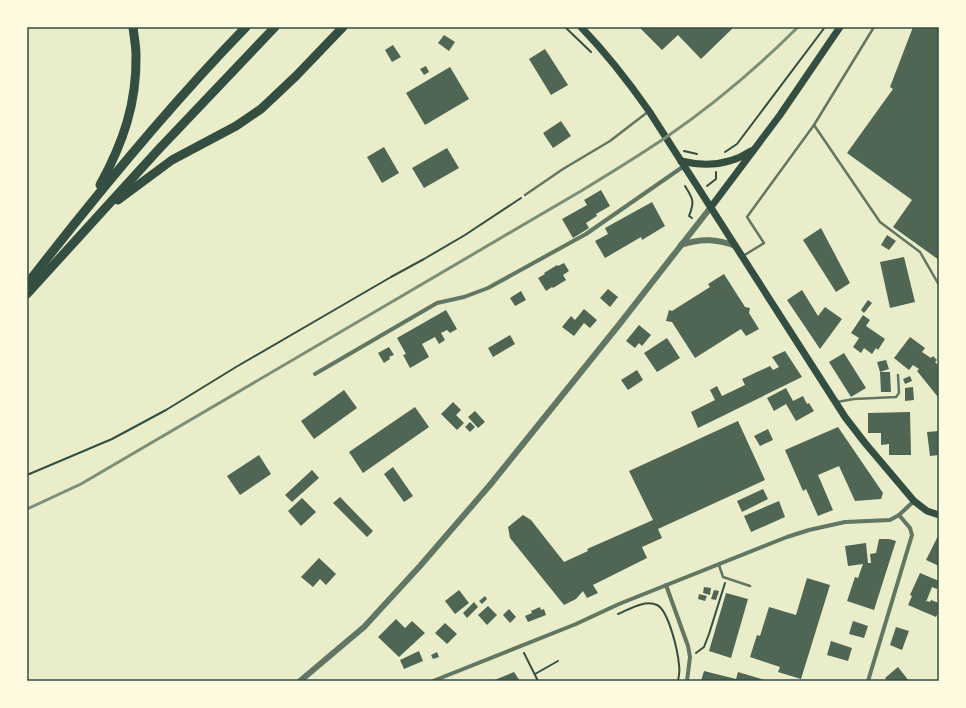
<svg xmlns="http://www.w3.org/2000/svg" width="966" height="708" font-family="'Libre Baskerville',serif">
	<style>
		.building { fill: #4f6655 }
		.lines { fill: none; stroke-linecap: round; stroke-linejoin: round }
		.path { stroke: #344e41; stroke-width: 2 }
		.service { stroke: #617663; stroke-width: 2.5 }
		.minor { stroke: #617663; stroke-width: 4 }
		.tertiary { stroke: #617663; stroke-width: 6 }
		.secondary { stroke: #344e41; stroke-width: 7 }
		.motorway { stroke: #344e41; stroke-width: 9 }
		.rail { stroke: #7c8e77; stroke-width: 3 }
		.neatline { fill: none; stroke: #344e41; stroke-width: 1.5 }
	</style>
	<rect width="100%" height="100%" fill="#e9edc9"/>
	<g class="building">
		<polygon points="639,27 734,27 701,59 678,35 662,50"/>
		<polygon points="913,27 939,27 939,260 893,227 912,200 847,153 893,89 890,87"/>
		<polygon points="444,35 455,42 449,51 438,43"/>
		<polygon points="393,45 401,57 392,62 385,50"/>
		<polygon points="545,49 568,85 551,95 529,59"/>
		<polygon points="426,66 429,72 424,75 420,69"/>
		<polygon points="450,67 469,99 425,125 406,93"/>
		<polygon points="561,121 571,136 553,148 543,133"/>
		<polygon points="384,147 399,173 382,183 367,157"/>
		<polygon points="447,148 459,168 424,188 412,168"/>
		<polygon points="601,190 610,206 596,214 597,216 586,223 589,228 573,238 562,219 587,205 584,200"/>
		<polygon points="652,202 665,226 642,240 641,237 605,258 595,241 608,234 605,228"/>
		<polygon points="821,228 850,283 836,292 803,240"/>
		<polygon points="887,235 896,241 889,250 881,245"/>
		<polygon points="904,257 915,302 890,308 880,262"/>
		<polygon points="564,263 569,271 563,275 566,280 553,288 552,287 546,291 538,278 545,274 544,273 557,265 558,266"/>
		<polygon points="724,274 745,307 750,308 749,313 759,329 746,336 741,329 695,358 672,322 666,321 669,310 672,311 710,287 708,284"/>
		<polygon points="608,289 618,297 610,307 600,298"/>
		<polygon points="802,290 818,316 825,307 842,319 820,349 787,300"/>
		<polygon points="521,291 526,300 515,306 510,298"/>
		<polygon points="868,300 872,303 864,313 861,310"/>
		<polygon points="584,309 597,320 590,328 584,323 574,336 562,327 571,316 575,320"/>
		<polygon points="446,310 457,329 450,333 447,330 441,333 445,340 439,344 435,337 422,344 429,357 410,368 403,355 406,354 397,338"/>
		<polygon points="863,315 870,320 866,326 885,339 878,350 876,348 872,354 864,348 861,353 853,347 859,338 851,333"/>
		<polygon points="639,325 651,335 642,346 639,343 635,348 626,341"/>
		<polygon points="510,335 515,344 493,357 488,348"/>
		<polygon points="910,337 925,348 922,352 931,358 933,356 937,360 935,362 939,366 938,397 917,371 919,369 913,365 909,370 894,358"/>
		<polygon points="667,338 680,358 657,372 644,353"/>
		<polygon points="389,347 394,355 389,357 390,359 384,363 378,353"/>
		<polygon points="785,351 802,377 698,428 691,412 715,400 710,390 717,386 722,396 745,385 742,379 770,366 773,370 779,367 772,357"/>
		<polygon points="844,353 866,388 851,397 829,362"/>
		<polygon points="886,360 889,369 880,372 877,362"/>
		<polygon points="637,370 643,380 628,390 621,380"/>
		<polygon points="880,372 890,372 891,392 881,392"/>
		<polygon points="910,376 912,381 905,384 903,379"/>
		<polygon points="913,387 914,400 905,401 905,388"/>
		<polygon points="786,388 793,401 803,396 807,404 809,403 814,411 796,421 786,404 774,411 767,398"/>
		<polygon points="344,390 357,408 314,439 301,421"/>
		<polygon points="453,402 461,410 456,415 464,423 457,430 441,414"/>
		<polygon points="415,407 429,427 363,473 349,452"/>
		<polygon points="475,411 485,422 478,428 468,417"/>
		<polygon points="910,412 911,455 889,455 889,444 881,445 881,433 868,433 868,413"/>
		<polygon points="738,421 765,480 658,529 662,538 642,547 647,558 593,585 598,593 587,598 583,591 576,599 564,605 510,538 508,527 523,515 531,520 564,562 588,551 587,549 653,520 629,471"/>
		<polygon points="470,422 475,427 470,432 465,427"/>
		<polygon points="838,427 883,493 881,499 855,501 839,466 818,475 833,510 818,516 806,489 803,491 785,450"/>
		<polygon points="768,429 773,440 760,446 754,436"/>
		<polygon points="939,431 939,455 930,456 927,432"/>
		<polygon points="259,455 271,474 240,495 227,476"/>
		<polygon points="393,467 413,496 404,502 384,474"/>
		<polygon points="312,470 319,478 292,502 285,495"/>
		<polygon points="763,489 768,499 742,512 737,501"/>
		<polygon points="340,497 373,531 367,537 333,503"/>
		<polygon points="302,498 316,512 301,526 288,511"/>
		<polygon points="779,501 785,517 751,532 744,516"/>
		<polygon points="938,536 939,536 939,566 926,560"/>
		<polygon points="879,539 889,539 896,541 874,610 847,601 855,577 858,578 863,564 848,566 845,546 866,543 868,563 871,563 870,554 876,553"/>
		<polygon points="319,558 336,574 326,585 320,579 313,587 301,577"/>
		<polygon points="920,573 939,581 937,589 932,587 926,602 927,601 930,602 931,600 939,603 939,611 936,617 908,605 912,596 910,595"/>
		<polygon points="807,578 830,585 801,679 778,672 780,667 750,657 757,635 760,636 769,607 796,615"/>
		<polygon points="704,587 711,588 710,595 703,593"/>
		<polygon points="459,590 469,603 455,614 445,601"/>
		<polygon points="714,590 719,591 716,600 711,599"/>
		<polygon points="726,593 748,599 731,658 709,651"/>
		<polygon points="699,594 707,596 705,601 698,599"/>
		<polygon points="485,596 487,599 482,604 479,601"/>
		<polygon points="474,602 478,607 467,618 463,613"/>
		<polygon points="488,606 497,615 487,625 478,615"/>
		<polygon points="540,607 541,610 544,609 546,615 528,622 525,616 532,613 531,611"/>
		<polygon points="509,609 516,617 510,623 503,615"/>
		<polygon points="396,619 405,628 412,621 425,633 399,657 378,637"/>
		<polygon points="853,621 868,626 864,638 849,634"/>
		<polygon points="445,623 457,634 447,644 435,633"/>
		<polygon points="896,627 909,631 902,650 890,645"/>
		<polygon points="831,641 852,648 848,661 827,655"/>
		<polygon points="419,651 423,661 404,669 400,660"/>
		<polygon points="437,652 439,657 433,659 431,655"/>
		<polygon points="898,667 909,681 887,681 885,678"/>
		<polygon points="704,671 736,679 738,672 768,681 701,681"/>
		<polygon points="514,672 520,681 492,681"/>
	</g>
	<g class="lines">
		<g class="path">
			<polyline points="565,27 591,52"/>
			<polyline points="684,151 697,154"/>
			<polyline points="725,152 737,144 825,27"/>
			<path d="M685,186c8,13 10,15 4,30l3,2"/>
			<polyline points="707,186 716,179 716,172"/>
			<polyline points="27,475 112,439 166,410 236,367 391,277 424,259 465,235 521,198"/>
			<path d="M618,614c10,-4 27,-15 39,-9 12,6 21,47 22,60 1,5 0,11 -1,16"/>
			<polyline points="524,653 538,681"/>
			<polyline points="696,653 704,647 709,634 725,583"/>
			<polyline points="535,674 558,661"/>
		</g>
		<g class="service">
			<polyline points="814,125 874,27"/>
			<polyline points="525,195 563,169 610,141 649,111"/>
			<polyline points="743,256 764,243 747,217 814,125 880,222 920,252 939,285"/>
			<polyline points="837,402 854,399 896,397 899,393 898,375"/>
			<polyline points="719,565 723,577 750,586"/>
		</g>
		<g class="minor">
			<polyline points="315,374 437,303 464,297 488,288 586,234 684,166"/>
			<polyline points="666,585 688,646 690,657 687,681"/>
			<polyline points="433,681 576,624 619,604 787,537 809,530 845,522 890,520 899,515 914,501"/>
			<polyline points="868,681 912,535 910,528 899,515"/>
		</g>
		<g class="tertiary">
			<path d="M681,245c20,-7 36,-6 55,1"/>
			<polyline points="300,681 364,627 420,566 490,485 618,326 711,207"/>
		</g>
		<g class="secondary">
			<path d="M581,27c25,26 47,54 68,84l196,306 20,26 49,58 13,10 12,4"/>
			<path d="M681,161c25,6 49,4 70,-10"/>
			<polyline points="711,207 780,115 840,27"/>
		</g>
		<g class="motorway">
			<path d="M100,185c23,-42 37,-82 36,-130 0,-9 -2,-19 -3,-28"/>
			<polyline points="118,200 172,160 236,126 261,109 296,76 343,27"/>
			<path d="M27,284c69,-89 140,-176 219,-257"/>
			<polyline points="27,294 159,149 275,27"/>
		</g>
		<path class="rail" d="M27,509l54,-25 500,-293c28,-17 57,-35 84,-53 48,-33 92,-70 133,-111"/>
	</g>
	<rect width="966" height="708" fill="none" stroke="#fefae0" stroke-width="56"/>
	<rect x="28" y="28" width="910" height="652" class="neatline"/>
</svg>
